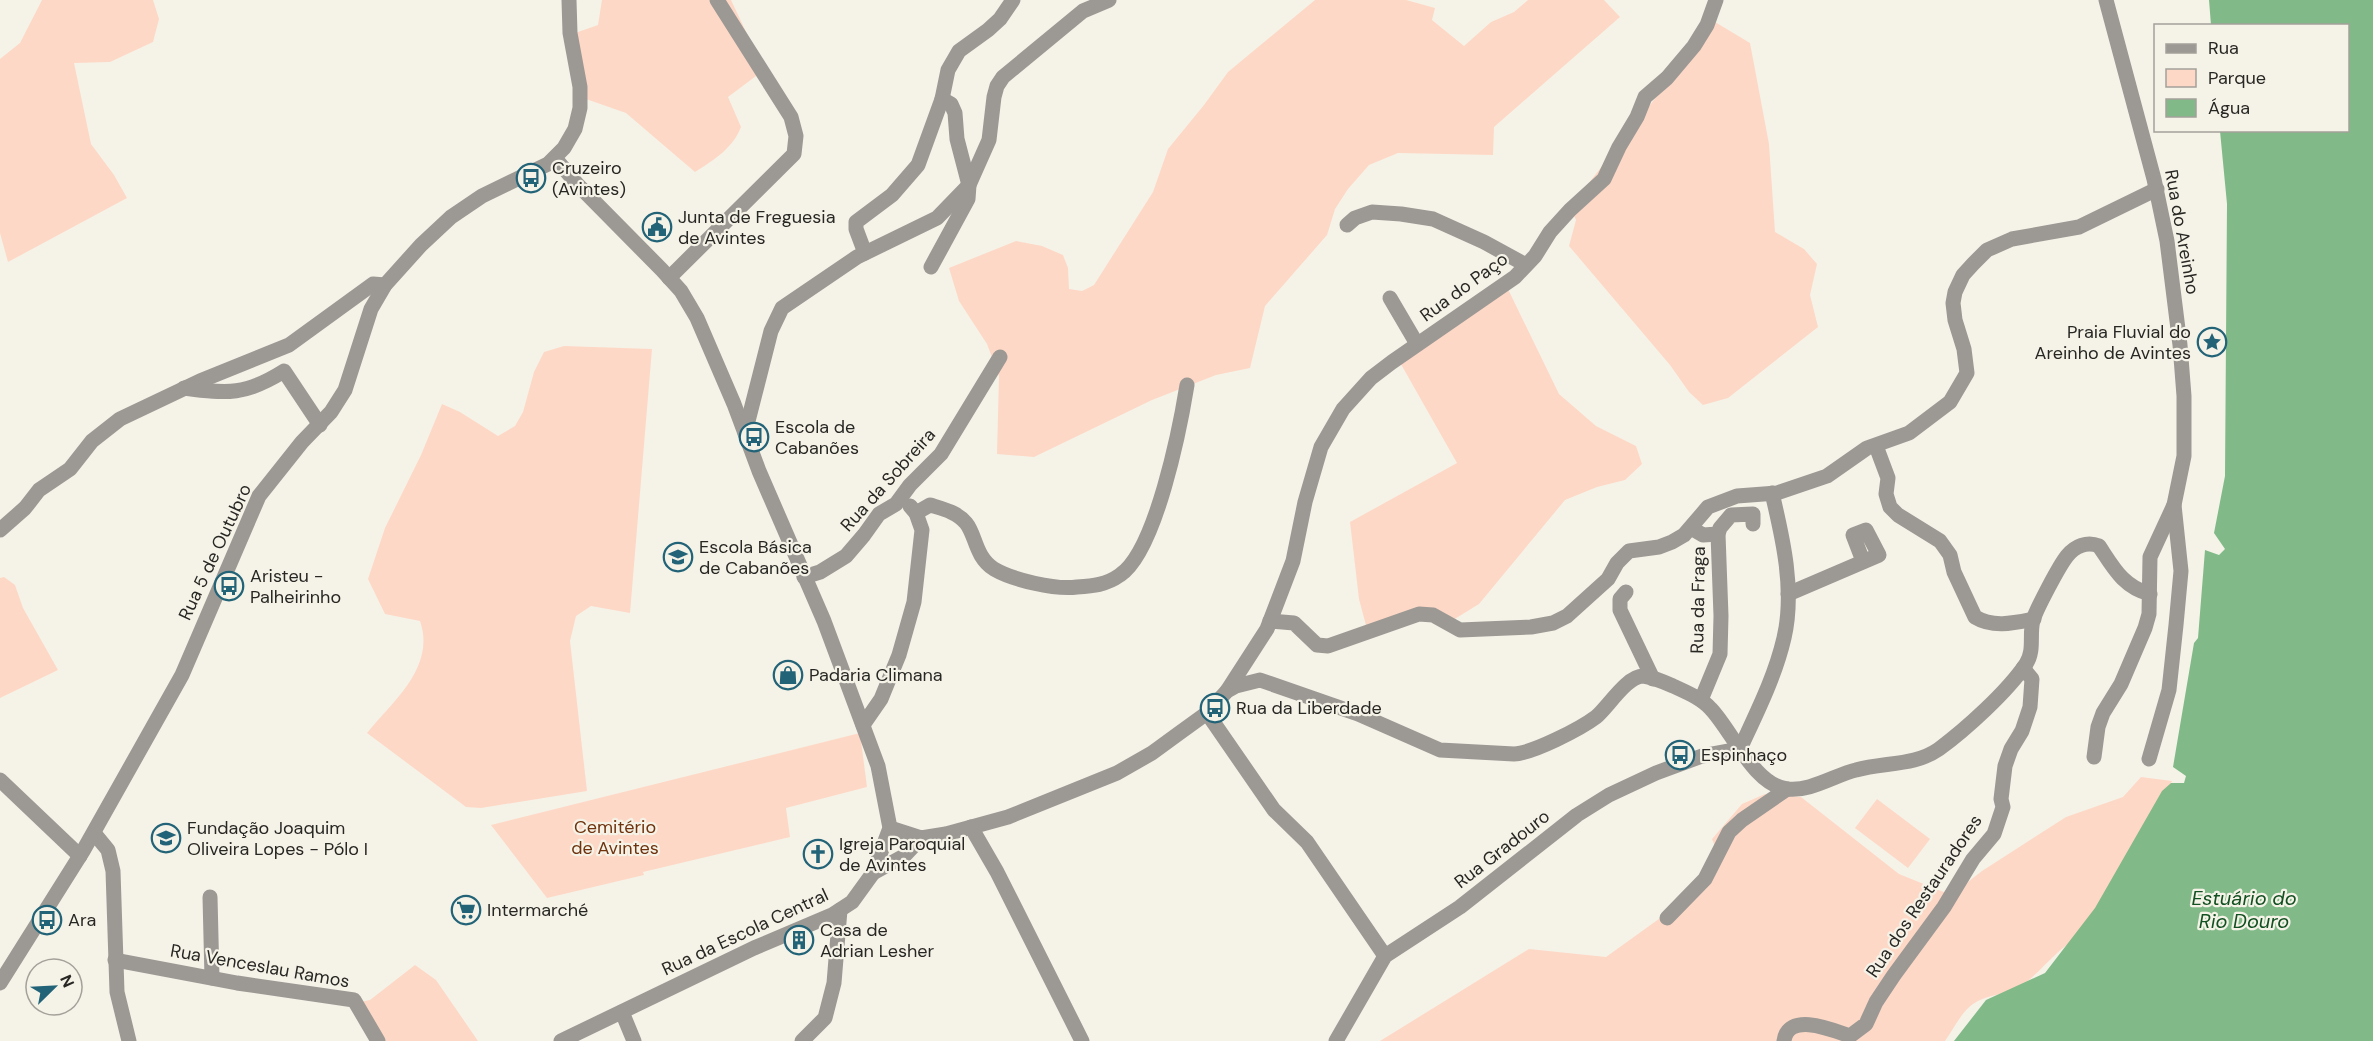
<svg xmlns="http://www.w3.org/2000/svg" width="2373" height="1041" font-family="'DM Sans',sans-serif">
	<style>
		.green { fill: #fed8c6 }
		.water { fill: #81ba88 }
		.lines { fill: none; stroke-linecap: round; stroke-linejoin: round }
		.minor { stroke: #9c9995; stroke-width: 15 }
		.labels { text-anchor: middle; stroke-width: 4.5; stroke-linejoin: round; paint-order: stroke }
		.poi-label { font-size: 18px; fill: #282723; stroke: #f5f3e8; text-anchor: start }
		.street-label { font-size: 18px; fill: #282723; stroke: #f5f3e8 }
		.park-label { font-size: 18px; fill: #6f320c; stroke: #f5f3e8 }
		.water-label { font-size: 20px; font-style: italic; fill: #115021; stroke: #f5f3e8 }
	</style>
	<rect width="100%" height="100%" fill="#f5f3e8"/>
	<g class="green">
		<polygon points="42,0 153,0 159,19 153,42 110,62 74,63 91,144 114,175 127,198 8,262 0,233 0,59 20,43"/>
		<path d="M602,0h129l33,70 -36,27 13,30c-8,21 -27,33 -46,45l-69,-59 -40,-14 -11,-66 23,-8z"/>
		<polygon points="1315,0 1406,0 1435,8 1432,20 1464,46 1491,22 1514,12 1528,0 1604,0 1620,17 1494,127 1493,155 1398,153 1369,165 1348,189 1335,209 1327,235 1265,306 1250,368 1216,375 1152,400 1034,457 997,454 999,376 987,344 959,301 949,268 1016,241 1042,246 1063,255 1068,268 1069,289 1082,291 1094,285 1153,192 1168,149 1204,105 1228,72"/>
		<polygon points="1715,22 1750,43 1769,144 1775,232 1804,249 1817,264 1810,295 1818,327 1728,398 1703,405 1689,392 1670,365 1569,246 1576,220 1570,207"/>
		<polygon points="1506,285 1559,394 1596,426 1636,446 1642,464 1625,480 1597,487 1565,500 1479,604 1445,625 1428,610 1368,633 1359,599 1350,522 1457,463 1398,359"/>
		<path d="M564,346l88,3 -22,264 -39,-7 -15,10 -6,25 17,150 -106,17 -15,-1 -99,-74c26,-32 69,-66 53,-112l-35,-7 -17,-35 17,-51 36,-73 21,-51 18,8 38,24 17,-10 8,-14 11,-40 10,-20z"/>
		<polygon points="4,577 15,585 23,608 58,670 0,698 0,578"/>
		<polygon points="860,733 867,787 786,808 790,837 643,872 644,875 547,898 491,825"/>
		<path d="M2141,777l31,4 -90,156c-21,6 -41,36 -61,49 -14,9 -34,8 -48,18 -11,7 -20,26 -28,37h-565l149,-92 77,8 57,-41 55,-62 -6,-15 30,-35 23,-10 36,3 98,77 52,21 31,-24 84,-54 57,-20z"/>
		<polygon points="1877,799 1930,839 1908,868 1855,828"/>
		<polygon points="415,965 436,980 478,1041 378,1041 356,1003 370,1000"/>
	</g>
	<polygon class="water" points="2209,0 2373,0 2373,1041 1954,1041 1986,1000 2045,973 2095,908 2162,791 2171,783 2184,783 2186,776 2173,767 2194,643 2198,638 2205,550 2219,555 2225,549 2214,533 2225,476 2227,204 2220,131 2348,130 2348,26 2211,25"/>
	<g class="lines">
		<g class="minor">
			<polyline points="2106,0 2154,179 2167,241 2180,345 2184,396 2184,456 2174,505 2181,571 2176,625 2169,690 2149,759"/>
			<polyline points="555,158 578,185 662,270 681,291 697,318 734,404 759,471 824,621 878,766 890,828 873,873 852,902 832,915 754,948 561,1041"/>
			<polyline points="1347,225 1355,218 1372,212 1401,214 1433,219 1484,242 1526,265"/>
			<polyline points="865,253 856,229 856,222 892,195 918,165 942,99 948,70 959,51 988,30 1000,19 1013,0"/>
			<polyline points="931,267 968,199 969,185 957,139 955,113 951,104 942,99"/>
			<polyline points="669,278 794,154 796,136 791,117 717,0"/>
			<polyline points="1390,298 1417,344"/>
			<path d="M184,388c44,6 62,7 100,-17l36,54"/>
			<polyline points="745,433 771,331 782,308 857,257 937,218 969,185 989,140 994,97 997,86 1003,77 1083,11 1109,0"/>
			<path d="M1876,446l12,32 -2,16 4,13 8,8 42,26 10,14 4,17 21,45c18,11 39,6 59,2"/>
			<path d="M916,513l14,-8c13,4 27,7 36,18 10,12 9,34 28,46 19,11 61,21 83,18 16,-1 29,-2 43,-12 36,-24 60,-147 67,-190"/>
			<polyline points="1691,528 1703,535 1718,534"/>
			<polyline points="0,530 25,508 39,490 70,469 92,441 120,419 200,381 289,345 373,284 385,285"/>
			<polyline points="804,577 820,572 846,556 864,535 879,514 896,504 910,485 941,454 1000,357"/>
			<polyline points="1626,592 1620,599 1620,610 1653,679"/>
			<polyline points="1788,594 1879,555 1866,530 1853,535 1863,561"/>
			<polyline points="1270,621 1294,623 1317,645 1328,646 1419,614 1433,615 1460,630 1531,627 1553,623 1567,616 1608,579 1617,563 1629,551 1659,547 1672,542 1684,535 1708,507 1737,496 1777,493 1827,476 1867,448 1909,433 1950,402 1967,373 1964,349 1955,320 1953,303 1955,292 1963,275 1973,264 1987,250 2012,239 2079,227 2157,189"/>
			<polyline points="1227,691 1267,629 1293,561 1305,502 1321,447 1343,409 1371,378 1392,362 1515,277 1535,256 1550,232 1570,210 1604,179 1619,147 1637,117 1645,97 1667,78 1694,46 1707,25 1716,0"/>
			<polyline points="1701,700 1720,654 1721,616 1718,534 1720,528 1731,515 1753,514 1753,524"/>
			<polyline points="1207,713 1274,810 1307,842 1385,956"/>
			<polyline points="863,725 881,699 899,655 914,602 922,530 916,513 910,506"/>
			<path d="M1740,749c16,-35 35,-72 44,-111 11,-47 -1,-99 -12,-145"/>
			<polyline points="2094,757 2098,727 2103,713 2121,684 2145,628 2149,614 2150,557 2174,505"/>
			<polyline points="0,780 80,856"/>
			<polyline points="971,827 997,872 1082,1041"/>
			<path d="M890,828l31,10 25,-4 62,-17 109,-44 35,-20 26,-19 29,-21 20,-22 9,-5 24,-6 98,34 82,36 74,4c19,-1 66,-25 82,-37 12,-10 31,-41 47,-41 10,1 21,6 30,10 13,6 28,12 38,23 21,22 43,76 76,80 23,3 48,-14 69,-19 28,-8 59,-4 83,-21 27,-20 68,-57 87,-85 9,-14 3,-29 7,-44 4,-12 26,-54 34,-64 8,-10 20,-15 32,-10 14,21 24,41 51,48"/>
			<polyline points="94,833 108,850 113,871 117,992 129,1041"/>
			<polyline points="873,873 904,856 921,838"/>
			<polyline points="210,897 212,978"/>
			<polyline points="1667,918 1705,879 1729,832 1742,820 1787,789"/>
			<polyline points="115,960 237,983 354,1000 378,1041"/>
			<polyline points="0,983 83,851 182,675 259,496 302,442 331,412 345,390 371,309 385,285 421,245 451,217 482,196 548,164 564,148 575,129 580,108 580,87 570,33 569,0"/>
			<polyline points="622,1012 634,1041"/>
			<polyline points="802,1041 825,1018 834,983 840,910"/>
			<polyline points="1336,1041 1385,956 1460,907 1577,815 1609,795 1656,773 1702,756 1740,749"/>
			<path d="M1784,1041c4,-30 49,-11 66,-5l16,-12 10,-22 18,-27 50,-68 29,-48 21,-25 9,-27 -2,-8 4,-33 6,-17 11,-18 8,-24 2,-28 -9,-11"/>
		</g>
	</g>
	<defs>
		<g id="bus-ring" transform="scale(1.5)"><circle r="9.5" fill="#f5f3e8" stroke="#236378" stroke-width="1.5"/><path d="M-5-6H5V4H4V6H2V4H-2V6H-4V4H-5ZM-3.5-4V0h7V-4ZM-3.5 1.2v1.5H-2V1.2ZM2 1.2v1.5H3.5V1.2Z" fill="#236378"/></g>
		<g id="civic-ring" transform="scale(1.5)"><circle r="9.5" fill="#f5f3e8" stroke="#236378" stroke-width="1.5"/><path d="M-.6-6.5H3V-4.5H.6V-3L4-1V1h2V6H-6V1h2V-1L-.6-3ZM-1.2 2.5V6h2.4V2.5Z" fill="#236378"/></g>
		<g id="sight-ring" transform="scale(1.5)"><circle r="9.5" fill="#f5f3e8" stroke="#236378" stroke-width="1.5"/><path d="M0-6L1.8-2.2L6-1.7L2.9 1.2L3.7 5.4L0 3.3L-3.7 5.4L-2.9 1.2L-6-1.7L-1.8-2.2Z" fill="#236378"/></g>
		<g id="school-ring" transform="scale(1.5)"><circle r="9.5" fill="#f5f3e8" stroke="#236378" stroke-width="1.5"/><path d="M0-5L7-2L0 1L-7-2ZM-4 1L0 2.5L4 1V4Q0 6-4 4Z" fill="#236378"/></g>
		<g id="shop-ring" transform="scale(1.5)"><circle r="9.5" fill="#f5f3e8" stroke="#236378" stroke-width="1.5"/><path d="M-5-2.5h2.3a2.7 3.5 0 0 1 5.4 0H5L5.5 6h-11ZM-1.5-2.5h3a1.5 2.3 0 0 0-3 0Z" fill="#236378"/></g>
		<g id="church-ring" transform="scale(1.5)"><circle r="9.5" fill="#f5f3e8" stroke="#236378" stroke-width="1.5"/><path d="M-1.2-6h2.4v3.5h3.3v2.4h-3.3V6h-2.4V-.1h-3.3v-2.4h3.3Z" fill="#236378"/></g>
		<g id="supermarket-ring" transform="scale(1.5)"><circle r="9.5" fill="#f5f3e8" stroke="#236378" stroke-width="1.5"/><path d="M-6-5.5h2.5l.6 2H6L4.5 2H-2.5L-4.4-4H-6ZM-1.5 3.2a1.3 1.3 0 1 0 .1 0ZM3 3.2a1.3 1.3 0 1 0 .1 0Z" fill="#236378"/></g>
		<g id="building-ring" transform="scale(1.5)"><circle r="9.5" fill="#f5f3e8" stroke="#236378" stroke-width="1.5"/><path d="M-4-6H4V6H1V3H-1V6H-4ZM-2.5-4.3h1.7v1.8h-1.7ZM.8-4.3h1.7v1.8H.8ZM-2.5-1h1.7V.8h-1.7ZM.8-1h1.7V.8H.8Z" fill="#236378"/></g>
	</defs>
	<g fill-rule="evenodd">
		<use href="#bus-ring" x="531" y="178"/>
		<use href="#civic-ring" x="657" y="227"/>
		<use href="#sight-ring" x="2212" y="342"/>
		<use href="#bus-ring" x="754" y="437"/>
		<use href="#school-ring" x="678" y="557"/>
		<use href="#bus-ring" x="229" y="586"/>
		<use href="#shop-ring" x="788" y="675"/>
		<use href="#bus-ring" x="1215" y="708"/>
		<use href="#bus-ring" x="1680" y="755"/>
		<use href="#school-ring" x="166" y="838"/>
		<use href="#church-ring" x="818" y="854"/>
		<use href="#supermarket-ring" x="466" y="910"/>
		<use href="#bus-ring" x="47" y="920"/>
		<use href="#building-ring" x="799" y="940"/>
	</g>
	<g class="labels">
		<g class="poi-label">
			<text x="552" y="174">Cruzeiro<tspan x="552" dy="21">(Avintes)</tspan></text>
			<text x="678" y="223">Junta de Freguesia<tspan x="678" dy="21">de Avintes</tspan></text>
			<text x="2191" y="338" text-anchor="end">Praia Fluvial do<tspan x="2191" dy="21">Areinho de Avintes</tspan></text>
			<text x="775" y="433">Escola de<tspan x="775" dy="21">Cabanões</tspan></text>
			<text x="699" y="553">Escola Básica<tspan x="699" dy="21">de Cabanões</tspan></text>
			<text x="250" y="582">Aristeu -<tspan x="250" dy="21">Palheirinho</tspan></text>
			<text x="809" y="681">Padaria Climana</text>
			<text x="1236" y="714">Rua da Liberdade</text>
			<text x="1701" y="761">Espinhaço</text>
			<text x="187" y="834">Fundação Joaquim<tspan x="187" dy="21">Oliveira Lopes - Pólo I</tspan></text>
			<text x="839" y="850">Igreja Paroquial<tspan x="839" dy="21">de Avintes</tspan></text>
			<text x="487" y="916">Intermarché</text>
			<text x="68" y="926">Ara</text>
			<text x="820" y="936">Casa de<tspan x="820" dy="21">Adrian Lesher</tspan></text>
		</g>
		<g class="street-label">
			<text transform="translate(2182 232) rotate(80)" y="6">Rua do Areinho</text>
			<text transform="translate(1464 287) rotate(-36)" y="6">Rua do Paço</text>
			<text transform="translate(888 480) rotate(-48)" y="6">Rua da Sobreira</text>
			<text transform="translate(215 552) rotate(-65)" y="6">Rua 5 de Outubro</text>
			<text transform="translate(1698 600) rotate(-89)" y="6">Rua da Fraga</text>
			<text transform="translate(1502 849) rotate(-38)" y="6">Rua Gradouro</text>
			<text transform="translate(1924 896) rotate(-56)" y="6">Rua dos Restauradores</text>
			<text transform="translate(745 932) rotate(-25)" y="6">Rua da Escola Central</text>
			<text transform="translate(260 966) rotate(10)" y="6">Rua Venceslau Ramos</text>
		</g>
		<g class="park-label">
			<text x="615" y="833">Cemitério<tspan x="615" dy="21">de Avintes</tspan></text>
		</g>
		<g class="water-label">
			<text x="2244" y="905">Estuário do<tspan x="2244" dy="23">Rio Douro</tspan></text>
		</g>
	</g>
	<rect x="2154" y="24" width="195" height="108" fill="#f5f3e8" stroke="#a3a199" stroke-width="1.5"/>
	<rect x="2166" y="44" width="30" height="9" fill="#9c9995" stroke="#a3a199" stroke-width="1.5"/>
	<text x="2208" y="54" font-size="18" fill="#282723">Rua</text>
	<rect x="2166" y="69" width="30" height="18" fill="#fed8c6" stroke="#a3a199" stroke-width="1.5"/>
	<text x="2208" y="84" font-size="18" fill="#282723">Parque</text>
	<rect x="2166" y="99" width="30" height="18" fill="#81ba88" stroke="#a3a199" stroke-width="1.5"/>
	<text x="2208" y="114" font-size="18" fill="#282723">Água</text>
	<g transform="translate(54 987) rotate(66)"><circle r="28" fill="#f5f3e8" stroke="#a3a199" stroke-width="1.5"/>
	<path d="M0-4.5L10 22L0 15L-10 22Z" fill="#236378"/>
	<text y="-9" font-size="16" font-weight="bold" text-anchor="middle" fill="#282723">N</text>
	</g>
</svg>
